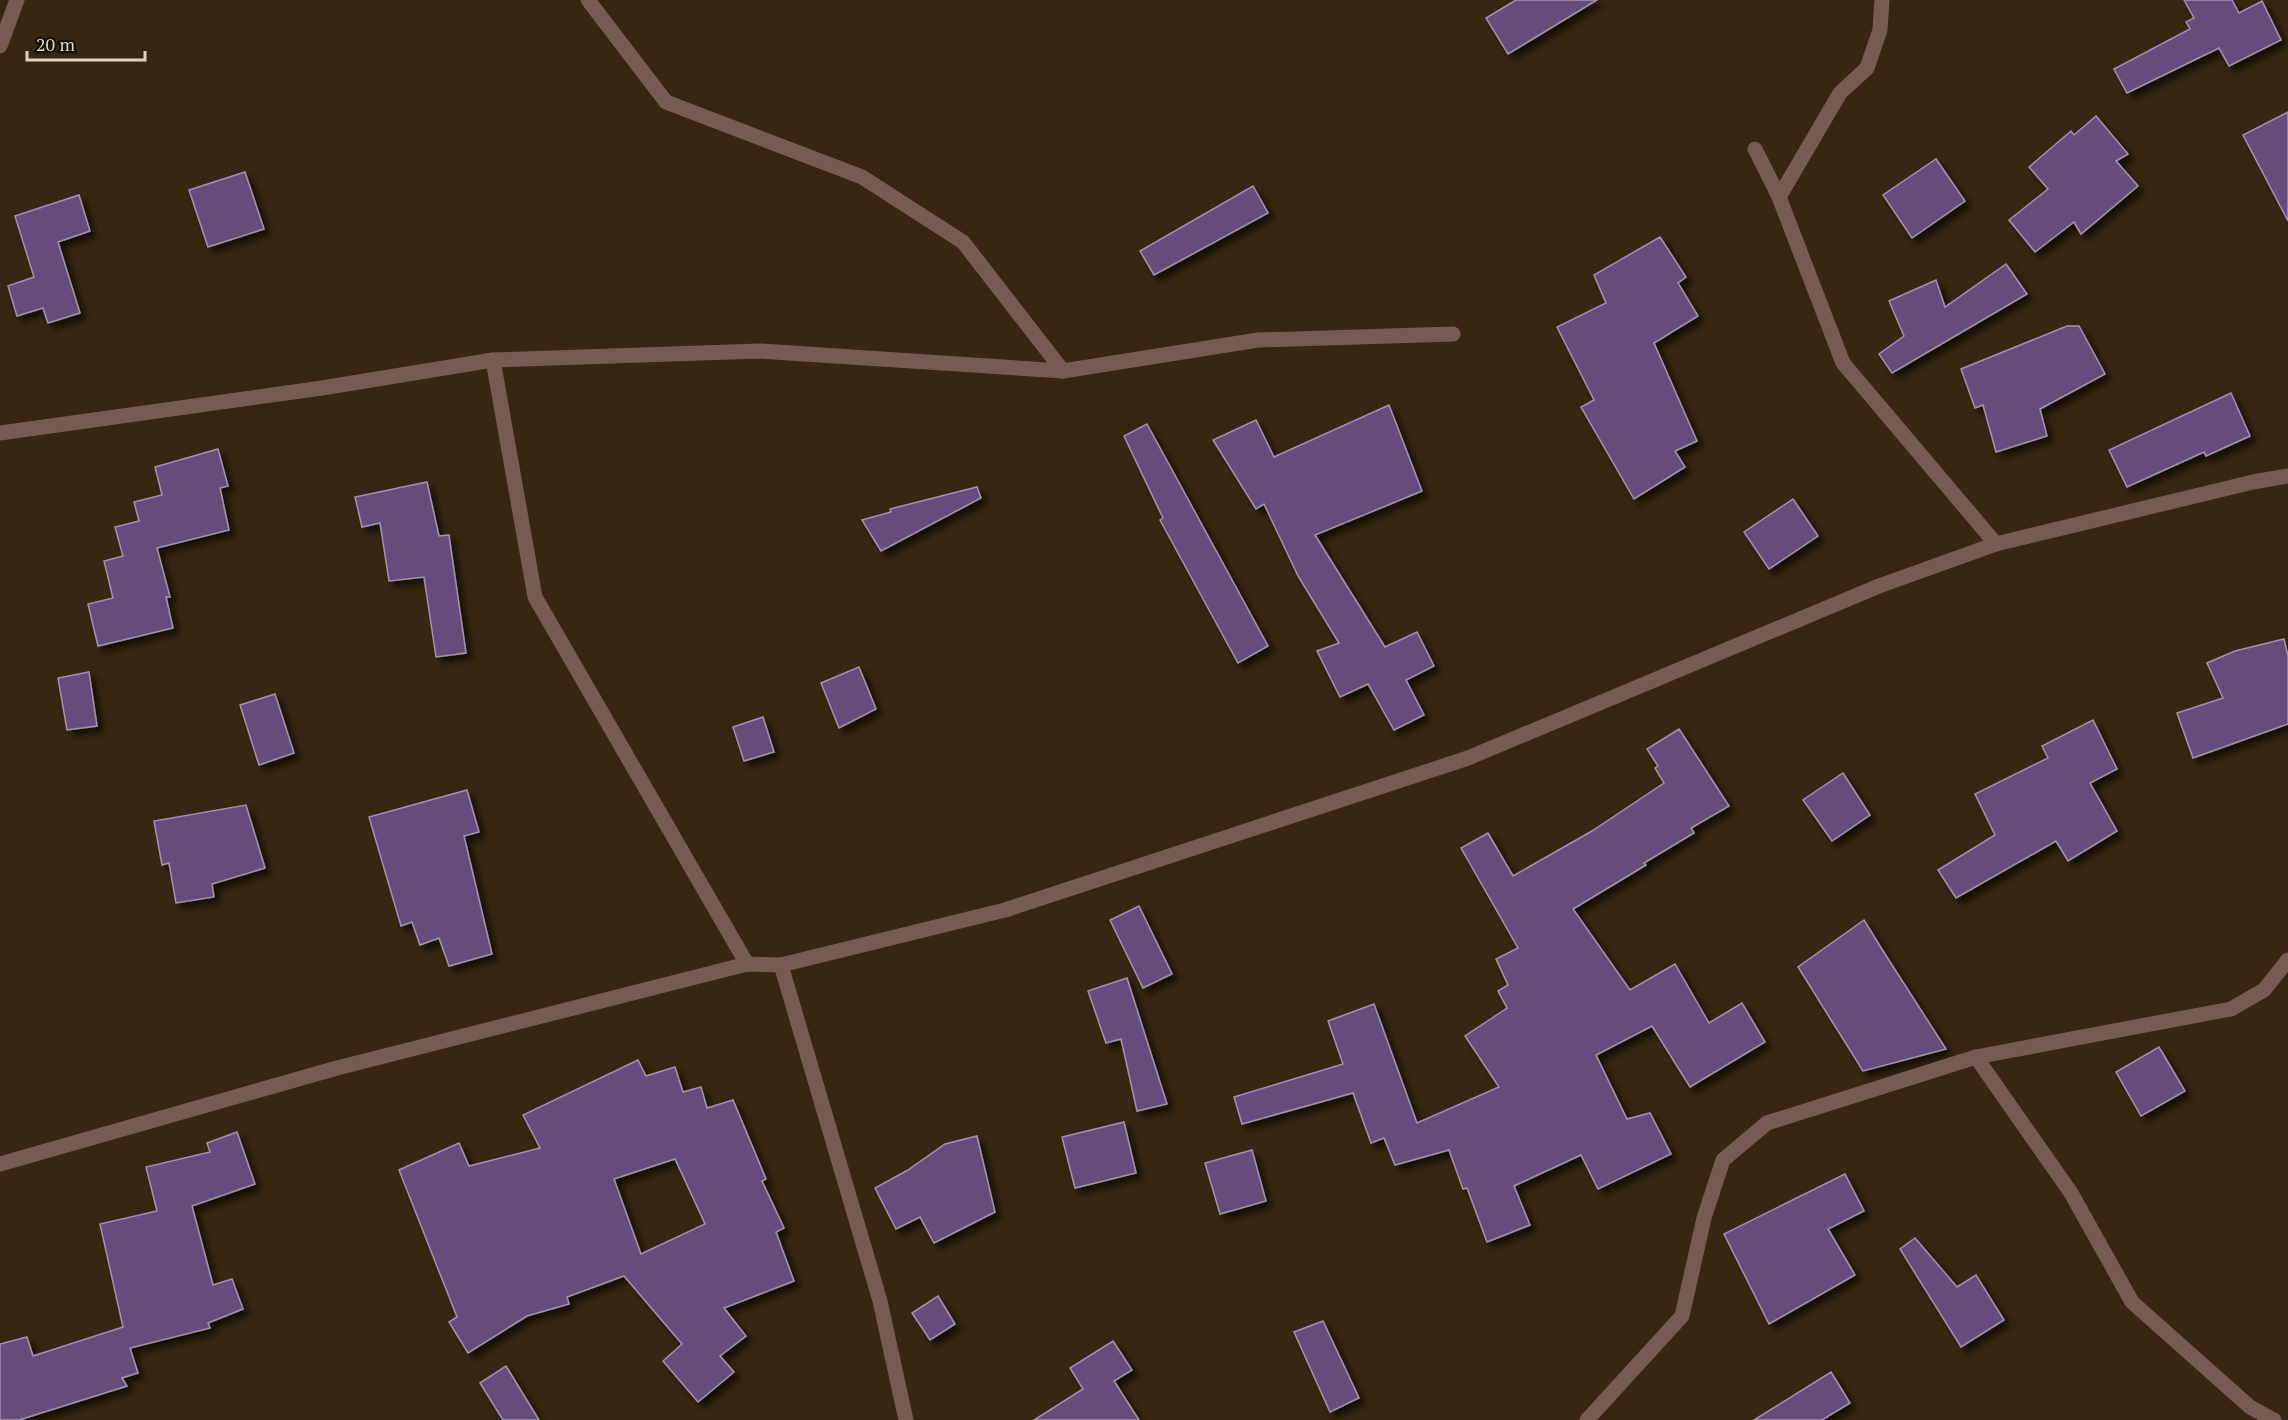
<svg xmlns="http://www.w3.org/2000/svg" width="2288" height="1420" font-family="'PT Serif',serif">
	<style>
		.building { fill: #684c7d; stroke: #a192ad; stroke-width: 1.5; fill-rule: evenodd; filter: url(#shadow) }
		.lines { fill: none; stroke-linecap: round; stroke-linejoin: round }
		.minor { stroke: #765b53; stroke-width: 15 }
	</style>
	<defs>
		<filter id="shadow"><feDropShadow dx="5.5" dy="5.5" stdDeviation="3" flood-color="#0009"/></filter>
	</defs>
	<rect width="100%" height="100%" fill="#372611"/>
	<g class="building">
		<polygon points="1516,0 1597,0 1508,54 1486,18"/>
		<polygon points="2184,0 2232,0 2239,13 2262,1 2281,40 2229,66 2219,48 2127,93 2114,69 2190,29 2186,22 2194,18"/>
		<polygon points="2288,112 2288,221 2243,135"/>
		<polygon points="2096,116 2128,154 2116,161 2138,186 2081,234 2074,222 2035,252 2009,220 2048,189 2029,167 2071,131 2074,135"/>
		<polygon points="1936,159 1965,201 1912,238 1883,195"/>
		<polygon points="245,172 264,229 208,247 189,190"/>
		<polygon points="1253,186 1268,213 1154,275 1140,251"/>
		<polygon points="79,195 90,231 58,242 80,313 48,323 43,308 17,316 8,286 34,277 15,216"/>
		<polygon points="1660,237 1686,277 1678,283 1698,316 1654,343 1697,441 1675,451 1685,467 1634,499 1581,407 1594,400 1557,327 1606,303 1594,275"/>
		<polygon points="2006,264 2027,294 1892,373 1879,354 1904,336 1889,301 1936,280 1945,307"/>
		<polygon points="2067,326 2079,326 2105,374 2040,409 2047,436 1996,452 1983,405 1975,408 1961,369"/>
		<polygon points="2231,393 2250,436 2206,456 2204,452 2127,487 2109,450"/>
		<polygon points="1389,405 1422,491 1315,535 1385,647 1417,632 1434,666 1406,680 1424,715 1394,730 1368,684 1340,697 1317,651 1339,643 1298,576 1264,504 1256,509 1213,440 1256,420 1274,457"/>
		<polygon points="1147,424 1268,646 1238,663 1160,520 1163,518 1124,436"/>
		<polygon points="218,449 228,486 220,488 229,530 157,548 170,597 166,597 173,628 98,646 88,604 113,598 104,561 123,556 115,527 139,521 134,502 162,495 155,467"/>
		<polygon points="427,482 439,536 449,535 466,653 436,657 424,577 389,581 380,523 362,527 355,497"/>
		<polygon points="977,487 981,498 881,551 862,520 891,512 890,509"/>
		<polygon points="1793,499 1818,536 1769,569 1744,532"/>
		<polygon points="2284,639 2288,656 2288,724 2193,758 2177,713 2223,698 2207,663 2235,651"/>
		<polygon points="859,667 876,709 839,728 821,683"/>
		<polygon points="89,672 97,726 67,730 58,678"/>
		<polygon points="275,694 294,753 259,765 240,705"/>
		<polygon points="763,717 774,752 744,761 733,727"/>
		<polygon points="2093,720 2117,769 2090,783 2117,831 2068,861 2056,841 1956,898 1938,870 1995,835 1975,794 2048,758 2042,746"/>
		<polygon points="1679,729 1729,806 1691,828 1694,833 1644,863 1646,865 1573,909 1630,990 1675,964 1709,1023 1742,1003 1765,1042 1690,1087 1652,1026 1596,1055 1627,1119 1650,1113 1671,1154 1598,1189 1581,1155 1514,1186 1530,1225 1487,1242 1467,1188 1463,1189 1449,1150 1395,1165 1384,1138 1371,1143 1353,1093 1242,1124 1234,1097 1343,1064 1328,1021 1374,1004 1417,1123 1499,1087 1465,1036 1507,1008 1498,991 1508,985 1496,959 1518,948 1461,848 1488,833 1513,876 1592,831 1664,783 1655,768 1658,766 1647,749"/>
		<polygon points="1843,773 1870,815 1832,841 1803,800"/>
		<polygon points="467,790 479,832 464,836 492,954 449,966 439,938 420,945 412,922 401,926 369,817"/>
		<polygon points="246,805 265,868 212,884 214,897 176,903 169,863 162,865 154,821"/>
		<polygon points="1139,906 1172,974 1143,988 1110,920"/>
		<polygon points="1864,920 1883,951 1946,1049 1863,1071 1798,967"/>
		<polygon points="1127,978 1167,1104 1137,1111 1121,1039 1106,1043 1088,991"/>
		<polygon points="2159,1047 2185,1091 2141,1116 2116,1072"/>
		<path d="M638,1060l8,16 29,-9 8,25 18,-5 6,21 26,-8 33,79 -4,2 22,47 -8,4 18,49 -70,27 22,28 -26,20 14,16 -36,30 -35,-41 19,-17 -58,-68 -57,21 2,7 -42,12 -59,37 -19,-31 8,-5 -58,-147 60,-27 10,23 71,-18 -17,-33zM675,1159l30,65 -64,30 -27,-75z"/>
		<polygon points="1124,1122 1136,1173 1075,1188 1062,1137"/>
		<polygon points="237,1132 255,1184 192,1206 213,1285 232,1279 243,1309 208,1323 210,1328 130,1348 138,1373 122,1378 127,1386 19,1420 0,1420 0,1344 27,1337 33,1356 123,1327 100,1224 157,1211 146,1167 210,1152 207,1143"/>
		<polygon points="977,1136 995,1212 934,1243 920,1217 896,1229 875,1188 908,1170 945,1144"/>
		<polygon points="1252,1150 1266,1201 1220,1214 1205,1163"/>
		<polygon points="1845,1174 1864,1211 1828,1229 1855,1275 1769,1324 1724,1234"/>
		<polygon points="1915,1238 1957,1287 1976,1275 2004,1320 1961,1347 1900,1249"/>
		<polygon points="938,1296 955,1324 930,1340 912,1313"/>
		<polygon points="1323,1321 1359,1398 1330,1412 1294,1332"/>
		<polygon points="1113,1341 1132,1370 1114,1381 1139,1420 1034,1420 1083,1389 1070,1368"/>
		<polygon points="506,1366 539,1420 503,1420 480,1383"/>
		<polygon points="1831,1372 1850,1403 1822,1420 1754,1420"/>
	</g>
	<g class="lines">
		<g class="minor">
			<polyline points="588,0 666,102 862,177 963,242 1063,371"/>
			<polyline points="0,46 17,0"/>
			<polyline points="1755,149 1779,197 1840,93 1867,68 1880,30 1882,0"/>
			<polyline points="1779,197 1843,363 1996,544"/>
			<polyline points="493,360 760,351 1063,371 1258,340 1453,334"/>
			<polyline points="0,433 322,388 493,360 535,597 747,964"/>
			<polyline points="781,965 880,1301 906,1420"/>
			<polyline points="1976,1057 2071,1193 2132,1302 2250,1407 2274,1420"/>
			<polyline points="0,1164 337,1068 747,964 781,965 1005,910 1468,758 1879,586 1996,544 2253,482 2288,476"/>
			<polyline points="1587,1420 1682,1316 1704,1218 1723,1160 1767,1123 1976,1057 2231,1009 2264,990 2288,960"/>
		</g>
	</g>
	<path d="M27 51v9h118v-9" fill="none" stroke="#dfd3c7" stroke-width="3"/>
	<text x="36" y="51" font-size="18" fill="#dfd3c7" stroke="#191108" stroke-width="4.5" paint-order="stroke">20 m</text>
</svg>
